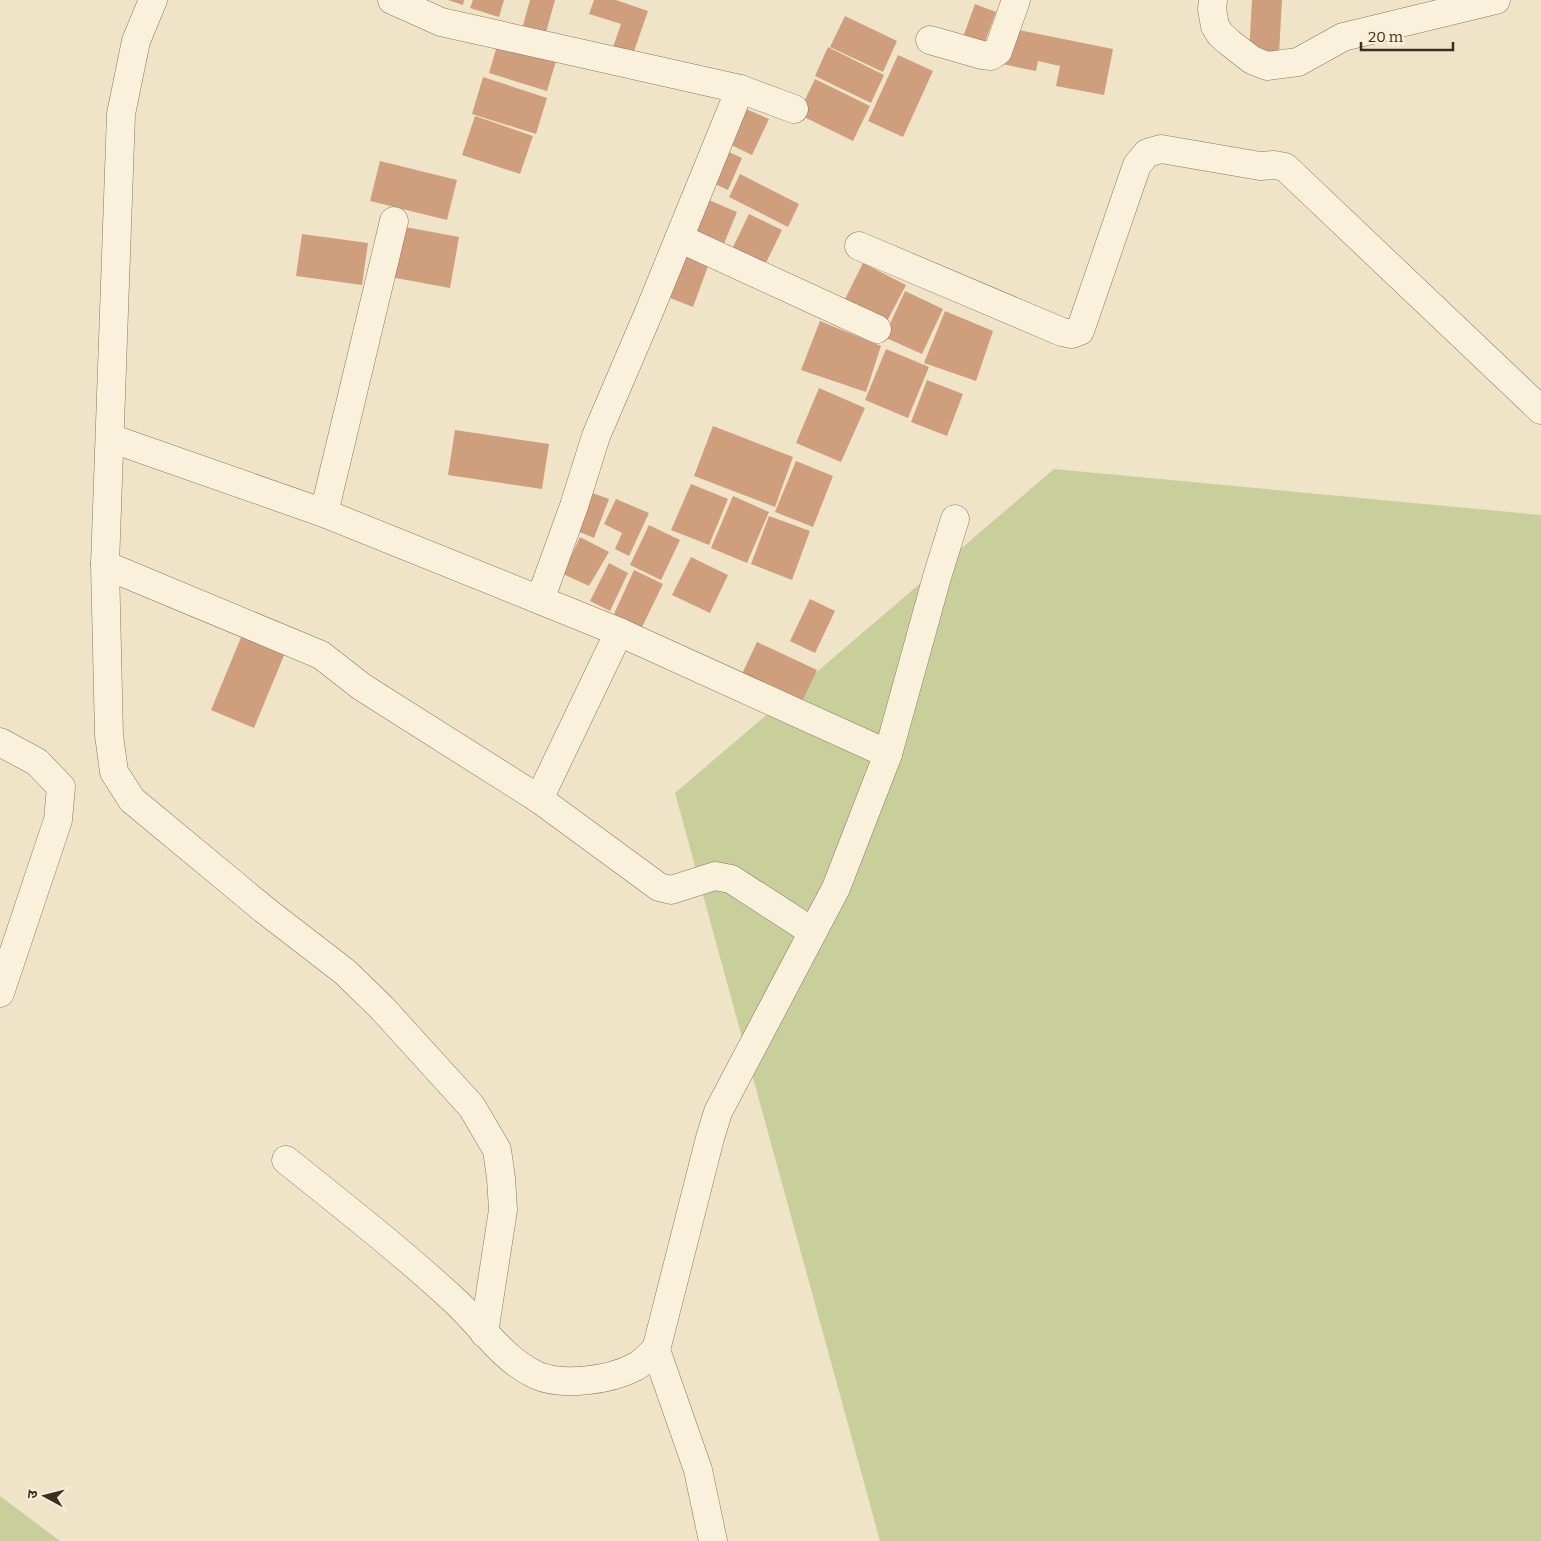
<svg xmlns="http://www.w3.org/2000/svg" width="1541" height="1541" font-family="Bitter,'Noto Sans Devanagari',serif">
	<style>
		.green { fill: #c9cf9b }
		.building { fill: #cf9f7d }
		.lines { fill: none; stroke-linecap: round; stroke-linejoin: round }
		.minor-casing { stroke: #8d765c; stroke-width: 29 }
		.minor { stroke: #faf1dc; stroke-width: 28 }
	</style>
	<rect width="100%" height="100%" fill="#f0e4c8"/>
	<g class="green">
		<polygon points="1054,469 1541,515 1541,1541 880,1541 675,793"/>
		<polygon points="0,1496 60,1541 0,1541"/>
	</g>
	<g class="building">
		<polygon points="448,0 464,0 463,5"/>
		<polygon points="473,0 504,0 499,17 470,8"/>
		<polygon points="530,0 555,0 545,36 522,29"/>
		<polygon points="594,0 616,0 648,11 633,54 613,47 621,24 589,14"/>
		<polygon points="1252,0 1282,0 1279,54 1249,53"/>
		<polygon points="975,4 996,12 983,47 962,40"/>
		<polygon points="845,16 897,41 883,72 830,47"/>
		<polygon points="1009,28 1113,49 1104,95 1056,86 1060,66 1038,61 1036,71 1002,64"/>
		<polygon points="498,42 556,61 547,91 489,73"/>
		<polygon points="828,47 884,75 871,103 815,76"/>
		<polygon points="898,55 933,71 903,137 868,121"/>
		<polygon points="483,77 547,98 536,134 472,114"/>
		<polygon points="815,79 870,106 853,141 798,114"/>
		<polygon points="739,106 769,119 752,155 723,141"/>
		<polygon points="475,116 533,136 520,174 462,155"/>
		<polygon points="720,148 742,158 728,190 706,180"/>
		<polygon points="380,161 457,180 447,220 370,201"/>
		<polygon points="740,174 799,204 788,227 729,197"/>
		<polygon points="704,198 737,212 723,246 690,232"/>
		<polygon points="749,214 782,230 765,265 732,249"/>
		<polygon points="400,226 459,237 450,288 390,277"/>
		<polygon points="302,234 368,243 362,285 296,276"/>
		<polygon points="683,248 711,258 693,307 665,296"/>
		<polygon points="863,263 906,285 885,325 843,303"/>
		<polygon points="905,291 943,309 922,354 884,337"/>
		<polygon points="945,311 993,331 976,381 924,363"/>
		<polygon points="820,321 881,346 866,392 801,370"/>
		<polygon points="886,349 929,367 908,418 865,400"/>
		<polygon points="927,380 963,394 947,436 911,422"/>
		<polygon points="819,388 865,408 841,462 796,443"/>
		<polygon points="713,426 793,457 775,507 694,476"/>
		<polygon points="455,430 549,444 542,489 448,475"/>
		<polygon points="796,461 833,476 813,527 775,512"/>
		<polygon points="691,484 728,499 709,545 671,530"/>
		<polygon points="587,491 609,499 594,538 572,529"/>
		<polygon points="733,496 769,512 747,563 711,548"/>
		<polygon points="616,499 649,513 629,556 615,549 622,533 604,524"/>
		<polygon points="769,516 810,531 792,580 751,564"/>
		<polygon points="649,525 680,540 661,580 630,565"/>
		<polygon points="580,537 609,552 589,586 563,574"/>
		<polygon points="691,557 728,575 710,613 672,595"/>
		<polygon points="609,563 628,573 610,611 590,601"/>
		<polygon points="634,570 663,584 642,627 614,614"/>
		<polygon points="810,599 835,611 815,653 790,641"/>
		<polygon points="242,635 285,653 254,728 211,710"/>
		<polygon points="757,642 817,670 801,704 741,676"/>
	</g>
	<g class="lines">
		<g class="minor-casing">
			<g id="minor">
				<polyline points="153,0 136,41 121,114 105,565 321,655 362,687 539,799 659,887 671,890 715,876 731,879 813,932"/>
				<polyline points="392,0 441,22 740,89 794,109"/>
				<polyline points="1213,0 1212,9 1215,26 1220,34 1230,43 1252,60 1267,66 1298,62 1343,37 1496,0"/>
				<polyline points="930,40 982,55 991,56 998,51 1016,0"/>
				<polyline points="679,238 877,329"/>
				<polyline points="859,246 1062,332 1072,334 1080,331 1137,165 1147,153 1161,149 1260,166 1274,165 1285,167 1541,410"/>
				<path d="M110,438l214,75 216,87 79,32 269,122 -52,134 -118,224 -8,26 -54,212c-7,5 -13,13 -21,17 -25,13 -72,20 -99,8 -34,-16 -55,-50 -81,-74 -54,-50 -112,-95 -169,-141"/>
				<polyline points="324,513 394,221"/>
				<polyline points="105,565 109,735 114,772 132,800 266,911 345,972 382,1008 472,1107 497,1150 501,1178 503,1210 484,1333"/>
				<polyline points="540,600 574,506 596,436 649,312 740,89"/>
				<polyline points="0,742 37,762 61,787 58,820 0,993"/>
				<polyline points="888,754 937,577 955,519"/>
				<polyline points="539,799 619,632"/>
				<polyline points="656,1350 698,1470 713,1541"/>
			</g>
		</g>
		<use href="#minor" class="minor"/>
	</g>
	<g transform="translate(45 1496) rotate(277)" stroke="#f7eed8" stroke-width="4" paint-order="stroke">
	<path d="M0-4L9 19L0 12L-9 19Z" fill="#3d2e20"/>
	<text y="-8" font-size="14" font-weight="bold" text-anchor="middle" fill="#3d2e20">उ</text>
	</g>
	<path d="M1361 42v8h92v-8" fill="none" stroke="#3d2e20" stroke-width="2.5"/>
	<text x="1368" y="42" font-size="15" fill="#3d2e20" stroke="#f7eed8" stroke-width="4" paint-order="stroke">20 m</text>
</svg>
